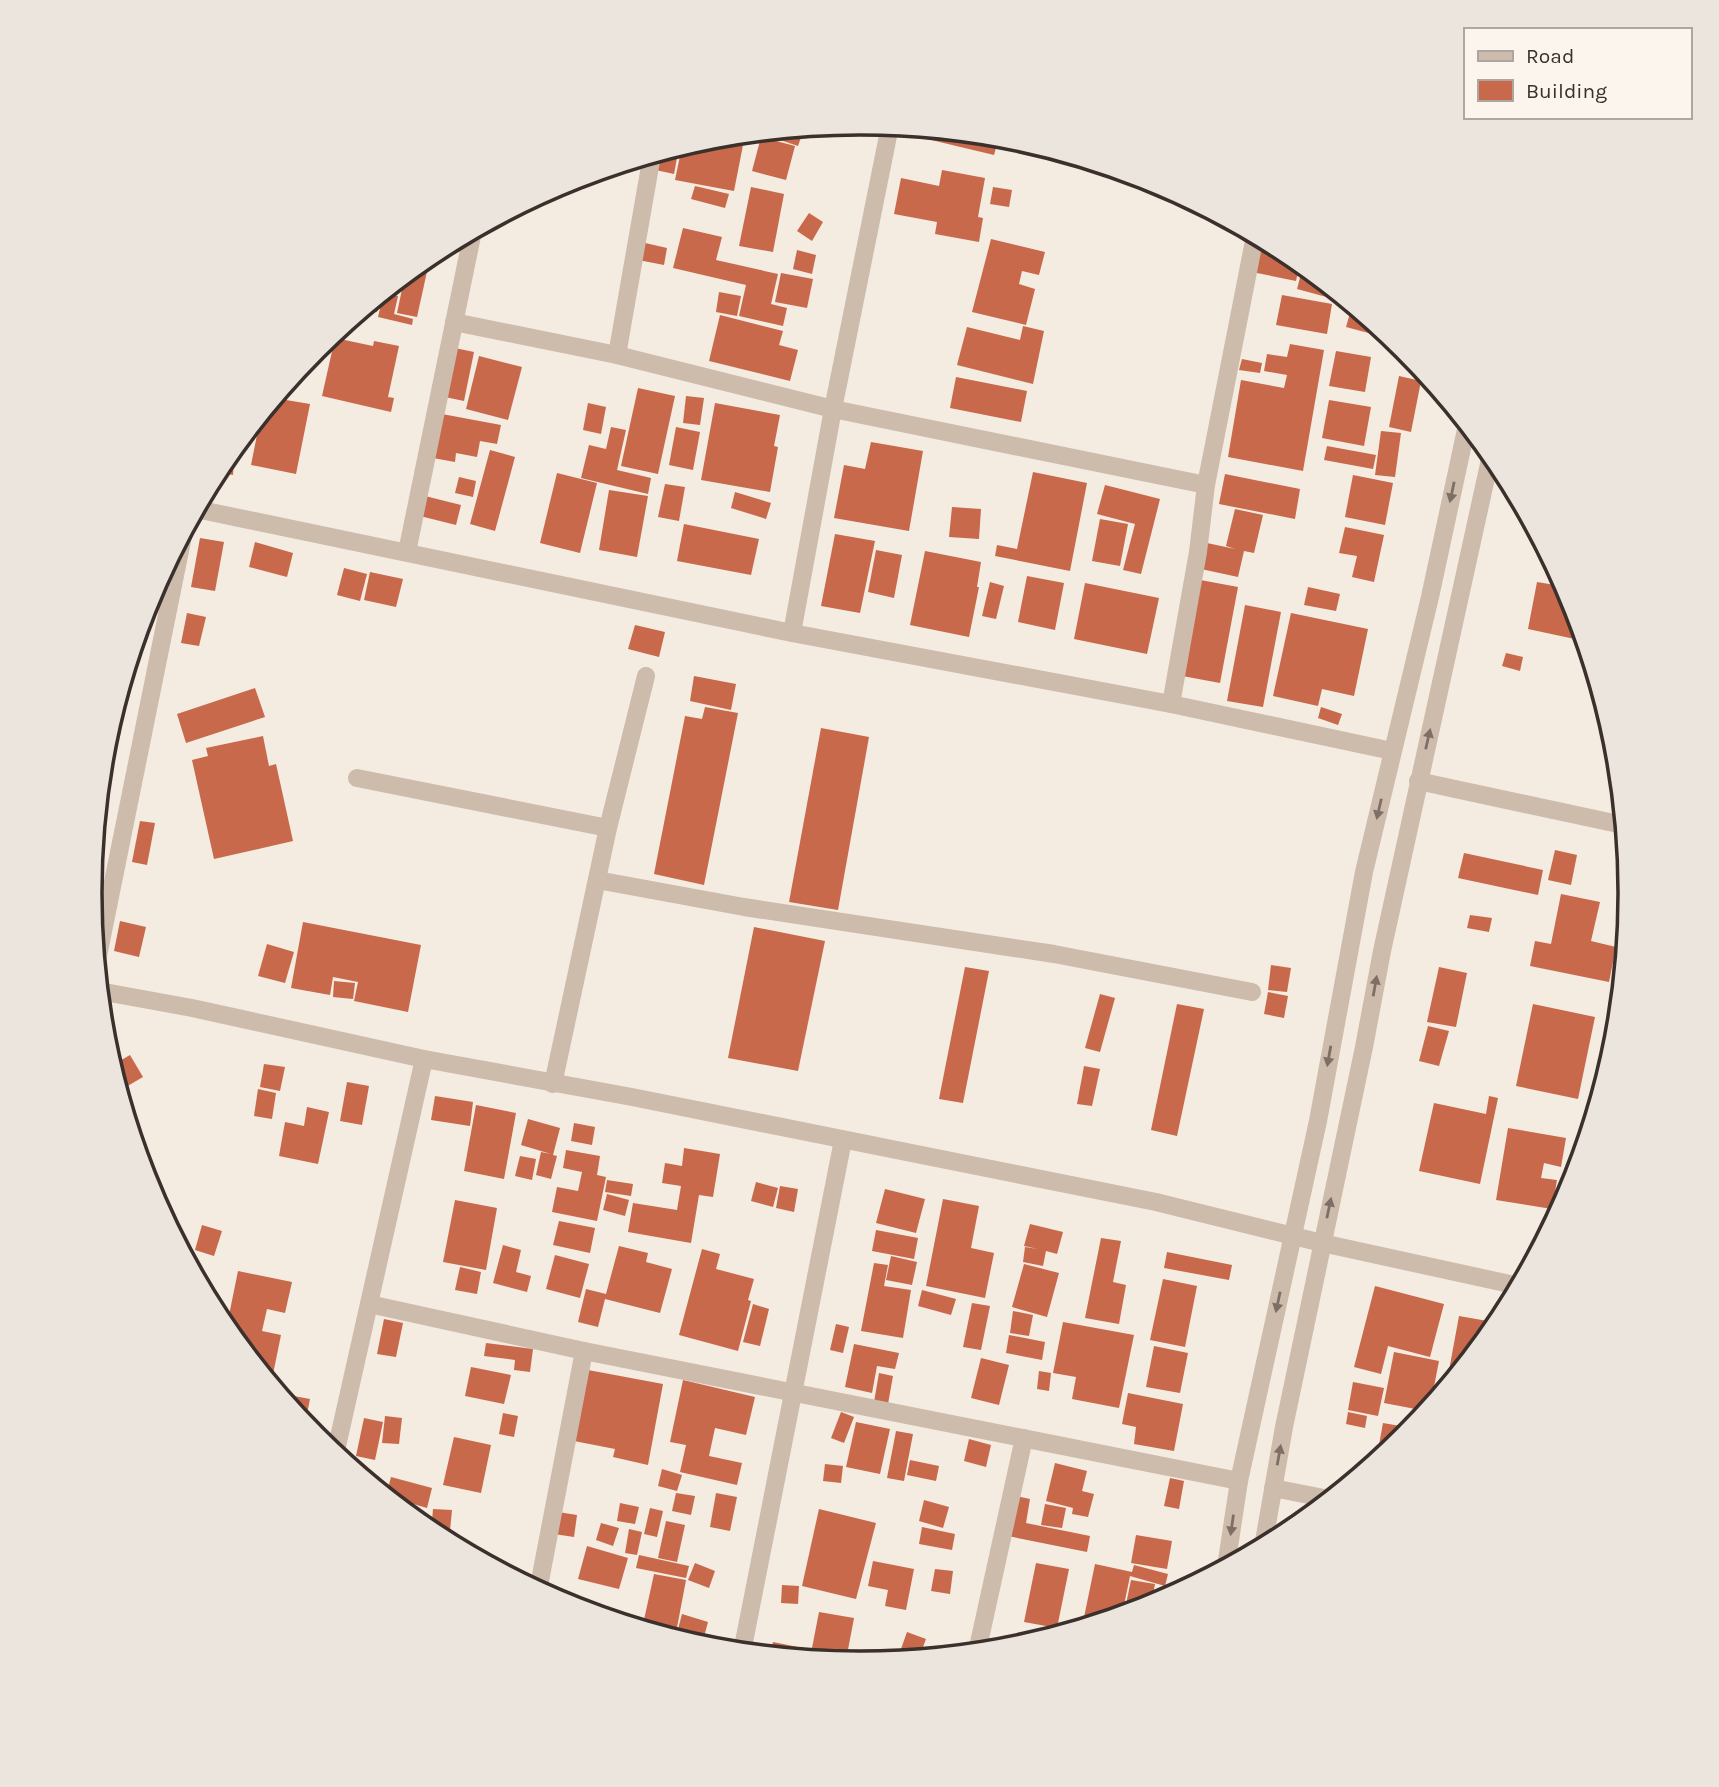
<svg xmlns="http://www.w3.org/2000/svg" width="1719" height="1787" font-family="Karla,sans-serif">
	<style>
		.building { fill: #c8694b }
		.lines { fill: none; stroke-linecap: round; stroke-linejoin: round }
		.minor { stroke: #cdbbac; stroke-width: 18 }
		.oneway { fill: #7d6f65 }
		.rim { fill: none; stroke: #3b302b; stroke-width: 3.5 }
	</style>
	<rect width="100%" height="100%" fill="#f4ebe1"/>
	<g class="building">
		<polygon points="804,129 798,146 760,133 781,131"/>
		<polygon points="930,130 999,137 994,155 927,139"/>
		<polygon points="745,135 734,191 675,180 682,146 710,138"/>
		<polygon points="761,137 795,146 786,180 752,171"/>
		<polygon points="679,147 674,174 651,169 654,155"/>
		<polygon points="942,170 985,178 978,217 983,218 979,242 935,234 937,222 894,214 901,178 939,186"/>
		<polygon points="695,186 729,194 725,208 691,199"/>
		<polygon points="751,187 784,194 773,252 739,246"/>
		<polygon points="993,187 1012,190 1009,207 990,204"/>
		<polygon points="809,213 823,222 812,241 797,231"/>
		<polygon points="683,228 722,237 716,260 778,274 771,304 787,308 783,326 739,316 746,285 673,268"/>
		<polygon points="1254,238 1263,240 1288,253 1300,263 1296,281 1247,271"/>
		<polygon points="991,239 1045,252 1039,275 1022,271 1019,284 1035,289 1026,325 972,312"/>
		<polygon points="632,240 667,248 664,265 628,258"/>
		<polygon points="797,250 816,255 812,274 793,269"/>
		<polygon points="417,265 428,267 417,317 397,313 405,275"/>
		<polygon points="1303,266 1336,293 1334,299 1297,289"/>
		<polygon points="781,273 813,279 807,308 775,302"/>
		<polygon points="384,292 398,296 394,314 413,319 412,325 378,317"/>
		<polygon points="719,292 741,296 737,316 716,312"/>
		<polygon points="381,294 377,312 364,309"/>
		<polygon points="1282,295 1332,304 1327,334 1276,325"/>
		<polygon points="1352,306 1378,327 1376,335 1346,327"/>
		<polygon points="720,315 783,331 779,345 798,350 790,381 709,361"/>
		<polygon points="1023,326 1044,331 1033,384 957,365 967,327 1020,340"/>
		<polygon points="335,338 373,346 374,341 399,346 388,397 394,398 391,412 322,396"/>
		<polygon points="1290,344 1324,350 1303,471 1228,457 1241,380 1284,388 1287,375 1264,371 1267,354 1287,357"/>
		<polygon points="455,348 474,352 464,401 445,397"/>
		<polygon points="1336,351 1371,357 1365,392 1329,386"/>
		<polygon points="479,356 522,367 508,420 466,409"/>
		<polygon points="1242,359 1262,363 1260,373 1239,370"/>
		<polygon points="1399,376 1421,381 1411,432 1389,427"/>
		<polygon points="956,377 1027,391 1021,422 950,408"/>
		<polygon points="638,388 675,396 658,474 621,466"/>
		<polygon points="686,396 704,398 700,425 683,423"/>
		<polygon points="274,398 310,404 296,474 251,465 261,415"/>
		<polygon points="1329,400 1371,407 1364,446 1322,438"/>
		<polygon points="588,403 606,407 601,434 583,430"/>
		<polygon points="715,403 780,415 774,446 778,447 770,492 701,480"/>
		<polygon points="442,414 501,425 497,444 480,441 477,457 456,453 455,462 433,458"/>
		<polygon points="611,427 626,430 617,470 651,478 648,494 581,478 589,445 606,449"/>
		<polygon points="676,427 700,432 693,470 669,465"/>
		<polygon points="1381,431 1401,433 1395,477 1375,475"/>
		<polygon points="871,442 923,451 909,531 834,518 844,465 865,469"/>
		<polygon points="1327,446 1376,455 1373,469 1324,460"/>
		<polygon points="490,450 515,457 495,531 470,524"/>
		<polygon points="226,457 234,458 233,475 215,472"/>
		<polygon points="1033,472 1087,483 1070,571 995,556 997,545 1017,549"/>
		<polygon points="557,473 597,483 580,553 540,543"/>
		<polygon points="1225,474 1300,489 1295,519 1219,504"/>
		<polygon points="1353,475 1393,483 1385,525 1345,517"/>
		<polygon points="459,477 476,481 473,497 455,493"/>
		<polygon points="665,484 685,487 679,521 658,517"/>
		<polygon points="1105,485 1160,499 1141,574 1123,570 1135,524 1097,514"/>
		<polygon points="609,490 648,496 637,557 599,550"/>
		<polygon points="735,492 771,503 766,519 731,508"/>
		<polygon points="425,496 461,505 456,525 420,516"/>
		<polygon points="952,507 981,509 979,539 949,537"/>
		<polygon points="1235,509 1263,515 1254,553 1244,551 1238,577 1201,569 1207,543 1235,549 1226,546"/>
		<polygon points="1100,519 1128,524 1120,566 1092,561"/>
		<polygon points="684,524 759,539 751,575 677,561"/>
		<polygon points="1345,527 1384,535 1374,582 1352,577 1357,556 1339,553"/>
		<polygon points="835,534 875,541 860,613 821,606"/>
		<polygon points="200,538 224,542 215,591 191,587"/>
		<polygon points="255,542 293,553 287,577 249,567"/>
		<polygon points="876,550 902,555 894,598 868,592"/>
		<polygon points="925,551 981,562 977,587 979,587 969,637 910,625"/>
		<polygon points="344,568 367,574 360,601 337,595"/>
		<polygon points="370,572 403,579 396,607 364,600"/>
		<polygon points="1558,573 1571,599 1584,641 1528,629 1537,582 1555,585"/>
		<polygon points="1027,576 1064,583 1055,630 1018,622"/>
		<polygon points="1195,579 1238,587 1220,683 1177,675"/>
		<polygon points="990,582 1004,586 996,619 982,616"/>
		<polygon points="1085,583 1159,598 1147,654 1074,639"/>
		<polygon points="1308,587 1340,594 1336,611 1304,605"/>
		<polygon points="1245,605 1281,612 1263,707 1227,701"/>
		<polygon points="187,613 206,617 199,646 181,643"/>
		<polygon points="1291,613 1368,629 1354,696 1322,689 1318,706 1273,696"/>
		<polygon points="635,625 665,632 659,657 628,649"/>
		<polygon points="1506,653 1523,657 1520,671 1502,666"/>
		<polygon points="694,676 736,684 731,710 690,701"/>
		<polygon points="255,688 265,717 186,743 177,714"/>
		<polygon points="705,707 738,713 704,885 654,874 685,716 702,719"/>
		<polygon points="1321,707 1342,714 1338,725 1318,718"/>
		<polygon points="821,728 869,737 838,910 789,902"/>
		<polygon points="263,736 269,766 276,764 293,841 214,859 192,760 208,756 206,748"/>
		<polygon points="140,821 155,823 147,865 132,862"/>
		<polygon points="1555,850 1577,855 1571,885 1548,880"/>
		<polygon points="1464,853 1543,870 1538,895 1458,878"/>
		<polygon points="1561,894 1600,902 1591,941 1616,947 1609,982 1530,966 1535,941 1551,944"/>
		<polygon points="1470,915 1492,918 1489,932 1467,928"/>
		<polygon points="120,921 146,927 139,957 114,951"/>
		<polygon points="303,922 421,945 408,1012 354,1001 358,982 333,977 330,995 291,988"/>
		<polygon points="754,927 825,941 798,1071 728,1058"/>
		<polygon points="267,944 294,952 285,983 258,976"/>
		<polygon points="1271,965 1291,968 1287,992 1268,990"/>
		<polygon points="965,967 989,971 963,1103 939,1099"/>
		<polygon points="1439,967 1467,973 1456,1027 1427,1022"/>
		<polygon points="334,981 355,983 353,999 333,997"/>
		<polygon points="1268,992 1288,996 1284,1018 1264,1014"/>
		<polygon points="1100,994 1115,998 1100,1052 1085,1048"/>
		<polygon points="1177,1004 1204,1009 1177,1136 1151,1130"/>
		<polygon points="1533,1004 1595,1017 1578,1099 1516,1086"/>
		<polygon points="1428,1026 1449,1031 1439,1066 1419,1061"/>
		<polygon points="130,1055 143,1077 119,1091 111,1066"/>
		<polygon points="264,1064 285,1067 280,1091 260,1087"/>
		<polygon points="1084,1066 1100,1069 1092,1106 1077,1104"/>
		<polygon points="347,1082 369,1086 362,1125 340,1121"/>
		<polygon points="258,1089 276,1093 272,1119 254,1116"/>
		<polygon points="435,1096 473,1102 470,1126 431,1120"/>
		<polygon points="1489,1096 1498,1098 1480,1184 1419,1171 1434,1103 1486,1114"/>
		<polygon points="476,1105 516,1113 504,1179 464,1171"/>
		<polygon points="307,1107 329,1112 318,1164 279,1156 285,1122 304,1126"/>
		<polygon points="528,1119 560,1128 553,1155 557,1156 551,1179 536,1175 541,1152 551,1154 521,1145"/>
		<polygon points="574,1123 595,1127 592,1145 571,1141"/>
		<polygon points="1508,1128 1566,1138 1561,1167 1544,1163 1541,1178 1557,1180 1552,1209 1496,1200"/>
		<polygon points="684,1148 720,1154 713,1197 699,1195 691,1243 628,1232 633,1203 677,1210 681,1186 662,1183 665,1163 682,1166"/>
		<polygon points="566,1150 600,1156 597,1175 606,1177 597,1221 552,1212 557,1187 578,1191 582,1172 563,1168"/>
		<polygon points="520,1156 536,1159 532,1180 515,1176"/>
		<polygon points="607,1180 633,1184 631,1196 605,1192"/>
		<polygon points="756,1182 778,1188 773,1207 751,1201"/>
		<polygon points="780,1186 798,1189 794,1212 776,1208"/>
		<polygon points="885,1189 925,1199 916,1233 876,1223"/>
		<polygon points="607,1194 629,1200 625,1216 603,1210"/>
		<polygon points="943,1199 979,1206 971,1248 994,1253 985,1298 926,1286"/>
		<polygon points="455,1200 497,1208 486,1270 443,1262"/>
		<polygon points="559,1221 595,1228 590,1253 553,1245"/>
		<polygon points="1030,1224 1063,1232 1057,1254 1046,1251 1043,1266 1023,1262 1025,1247 1038,1249 1024,1246"/>
		<polygon points="202,1225 222,1231 214,1256 195,1250"/>
		<polygon points="876,1230 918,1238 914,1259 872,1251"/>
		<polygon points="1101,1238 1121,1241 1113,1282 1126,1285 1119,1324 1085,1318"/>
		<polygon points="503,1245 521,1250 516,1272 531,1276 527,1292 493,1283"/>
		<polygon points="619,1246 648,1253 646,1262 672,1269 660,1313 605,1299 598,1327 578,1322 586,1289 606,1294"/>
		<polygon points="702,1249 720,1254 716,1269 754,1279 748,1300 751,1301 738,1351 679,1335"/>
		<polygon points="1167,1252 1232,1265 1229,1280 1164,1268"/>
		<polygon points="555,1255 589,1264 580,1298 546,1289"/>
		<polygon points="891,1256 917,1262 912,1285 886,1280"/>
		<polygon points="874,1263 888,1265 884,1286 911,1290 903,1338 861,1331"/>
		<polygon points="1024,1264 1059,1273 1047,1317 1012,1307"/>
		<polygon points="460,1267 481,1272 477,1294 455,1290"/>
		<polygon points="238,1271 292,1282 285,1313 267,1309 262,1331 281,1335 271,1384 226,1330"/>
		<polygon points="1163,1279 1197,1286 1185,1347 1150,1340"/>
		<polygon points="1375,1286 1444,1304 1430,1357 1388,1346 1381,1374 1354,1367"/>
		<polygon points="922,1290 956,1299 951,1315 918,1306"/>
		<polygon points="972,1303 990,1306 981,1350 963,1347"/>
		<polygon points="753,1304 769,1309 760,1346 743,1342"/>
		<polygon points="1013,1311 1033,1315 1029,1336 1010,1333"/>
		<polygon points="1459,1316 1499,1323 1446,1387"/>
		<polygon points="384,1319 403,1323 396,1357 377,1354"/>
		<polygon points="1063,1322 1134,1335 1119,1408 1072,1399 1076,1377 1053,1373"/>
		<polygon points="836,1324 849,1327 843,1353 830,1350"/>
		<polygon points="1009,1335 1045,1342 1042,1360 1006,1353"/>
		<polygon points="486,1343 533,1349 530,1372 514,1370 515,1360 484,1356"/>
		<polygon points="854,1344 899,1353 895,1369 877,1366 872,1393 845,1387"/>
		<polygon points="1154,1346 1188,1353 1180,1393 1146,1387"/>
		<polygon points="1394,1352 1439,1361 1430,1407 1426,1411 1384,1403"/>
		<polygon points="981,1358 1009,1365 999,1405 971,1398"/>
		<polygon points="471,1367 511,1375 504,1404 465,1396"/>
		<polygon points="588,1370 663,1384 648,1465 613,1457 615,1449 574,1441"/>
		<polygon points="1039,1371 1051,1373 1049,1391 1037,1389"/>
		<polygon points="879,1373 893,1376 888,1404 874,1402"/>
		<polygon points="683,1380 755,1397 746,1435 715,1428 709,1456 742,1463 737,1485 680,1472 686,1445 670,1442"/>
		<polygon points="1353,1382 1384,1388 1378,1416 1348,1410"/>
		<polygon points="1128,1393 1183,1404 1174,1451 1134,1444 1136,1427 1122,1424"/>
		<polygon points="283,1394 310,1399 306,1419 298,1418 282,1398"/>
		<polygon points="841,1412 854,1417 844,1443 831,1438"/>
		<polygon points="1348,1412 1367,1416 1365,1428 1346,1424"/>
		<polygon points="503,1413 518,1416 514,1437 499,1434"/>
		<polygon points="385,1416 402,1418 399,1444 382,1443"/>
		<polygon points="364,1418 383,1422 375,1460 356,1456"/>
		<polygon points="856,1422 890,1429 880,1474 846,1467"/>
		<polygon points="1383,1423 1412,1428 1393,1447 1379,1445"/>
		<polygon points="896,1431 913,1434 904,1481 887,1478"/>
		<polygon points="454,1437 491,1445 481,1493 443,1485"/>
		<polygon points="969,1439 991,1445 986,1467 964,1461"/>
		<polygon points="910,1460 939,1466 936,1481 907,1475"/>
		<polygon points="1055,1463 1087,1471 1082,1491 1094,1494 1088,1517 1072,1514 1073,1508 1046,1501"/>
		<polygon points="825,1464 843,1466 841,1483 823,1481"/>
		<polygon points="662,1469 682,1475 677,1491 658,1486"/>
		<polygon points="391,1477 432,1488 427,1508 386,1496"/>
		<polygon points="1170,1478 1184,1481 1179,1509 1164,1506"/>
		<polygon points="676,1493 695,1496 691,1515 672,1511"/>
		<polygon points="716,1493 737,1497 730,1531 710,1527"/>
		<polygon points="1012,1495 1030,1499 1026,1523 1090,1536 1087,1552 1003,1535"/>
		<polygon points="924,1500 949,1507 943,1528 919,1521"/>
		<polygon points="620,1503 639,1507 635,1524 617,1521"/>
		<polygon points="1045,1504 1066,1508 1062,1528 1041,1525"/>
		<polygon points="397,1505 424,1511 421,1526"/>
		<polygon points="650,1508 663,1511 657,1537 644,1534"/>
		<polygon points="433,1509 452,1510 449,1541 431,1534"/>
		<polygon points="819,1509 876,1523 856,1599 802,1586"/>
		<polygon points="558,1512 577,1515 574,1537 554,1534"/>
		<polygon points="666,1521 685,1525 677,1562 658,1558"/>
		<polygon points="601,1523 619,1528 613,1546 596,1540"/>
		<polygon points="922,1527 955,1534 952,1550 919,1544"/>
		<polygon points="629,1529 642,1532 637,1555 625,1553"/>
		<polygon points="1136,1535 1172,1541 1167,1569 1131,1563"/>
		<polygon points="587,1546 628,1558 619,1589 578,1579"/>
		<polygon points="639,1555 689,1566 686,1578 636,1568"/>
		<polygon points="873,1561 914,1569 906,1610 885,1606 888,1590 868,1586"/>
		<polygon points="695,1563 715,1571 709,1588 688,1580"/>
		<polygon points="1036,1563 1069,1569 1057,1628 1024,1622"/>
		<polygon points="1095,1564 1132,1572 1134,1565 1168,1574 1165,1586 1130,1576 1122,1615 1082,1627"/>
		<polygon points="935,1569 953,1571 950,1594 931,1591"/>
		<polygon points="654,1574 686,1580 675,1638 642,1629"/>
		<polygon points="1131,1580 1155,1584 1151,1606 1124,1614"/>
		<polygon points="782,1585 799,1586 798,1604 781,1603"/>
		<polygon points="819,1612 854,1618 847,1655 812,1648"/>
		<polygon points="682,1614 708,1622 702,1644 676,1637"/>
		<polygon points="907,1632 926,1639 919,1658 897,1660"/>
		<polygon points="773,1642 798,1647 796,1657 770,1655"/>
		<polygon points="823,1651 850,1659 849,1663 820,1660"/>
	</g>
	<g class="lines">
		<g class="minor">
			<polyline points="454,322 617,355 833,409 1206,485"/>
			<polyline points="617,355 652,155"/>
			<polyline points="196,509 792,633 1171,704 1392,751"/>
			<polyline points="407,552 473,231"/>
			<polyline points="792,633 833,409 890,126"/>
			<polyline points="1171,704 1198,552 1206,485 1255,236"/>
			<polyline points="357,778 608,828"/>
			<polyline points="1418,781 1623,825"/>
			<polyline points="597,880 744,907 1054,954 1252,992"/>
			<polyline points="96,966 184,531"/>
			<polyline points="99,991 192,1008 424,1059 632,1097 1156,1202 1322,1243 1519,1286"/>
			<polyline points="553,1084 608,828 646,676"/>
			<polyline points="369,1304 584,1351 1239,1481"/>
			<polyline points="335,1455 424,1059"/>
			<polyline points="1273,1488 1329,1499"/>
			<polyline points="1263,1547 1284,1427 1364,1047 1382,951 1491,455"/>
			<polyline points="1226,1567 1239,1481 1318,1121 1364,872 1430,597 1467,425"/>
			<polyline points="538,1591 584,1351"/>
			<polyline points="742,1652 843,1140"/>
			<polyline points="977,1652 1024,1438"/>
		</g>
	</g>
	<defs><path id="oneway-solid" d="M-6-.8H1V-3.2L6.5 0L1 3.2V.8H-6Z" transform="scale(1.75)"/></defs>
	<g class="oneway">
		<use href="#oneway-solid" transform="translate(1452 492) rotate(102)"/>
		<use href="#oneway-solid" transform="translate(1428 739) rotate(-77)"/>
		<use href="#oneway-solid" transform="translate(1379 809) rotate(103)"/>
		<use href="#oneway-solid" transform="translate(1375 986) rotate(-80)"/>
		<use href="#oneway-solid" transform="translate(1329 1056) rotate(100)"/>
		<use href="#oneway-solid" transform="translate(1329 1208) rotate(-78)"/>
		<use href="#oneway-solid" transform="translate(1278 1302) rotate(102)"/>
		<use href="#oneway-solid" transform="translate(1279 1455) rotate(-80)"/>
		<use href="#oneway-solid" transform="translate(1232 1525) rotate(98)"/>
	</g>
	<path d="M0 0H1719V1787H0ZM102 893a758 758 0 1 1 1516 0a758 758 0 1 1-1516 0Z" fill="#ece5de" fill-rule="evenodd"/>
	<path class="rim" d="M102 893a758 758 0 1 1 1516 0a758 758 0 1 1-1516 0Z"/>
	<rect x="1464" y="28" width="228" height="91" fill="#fbf5ee" stroke="#aea6a0" stroke-width="2"/>
	<rect x="1478" y="51" width="35" height="10" fill="#cdbbac" stroke="#aea6a0" stroke-width="2"/>
	<text x="1526" y="63" font-size="21" fill="#3b302b">Road</text>
	<rect x="1478" y="80" width="35" height="21" fill="#c8694b" stroke="#aea6a0" stroke-width="2"/>
	<text x="1526" y="98" font-size="21" fill="#3b302b">Building</text>
</svg>
